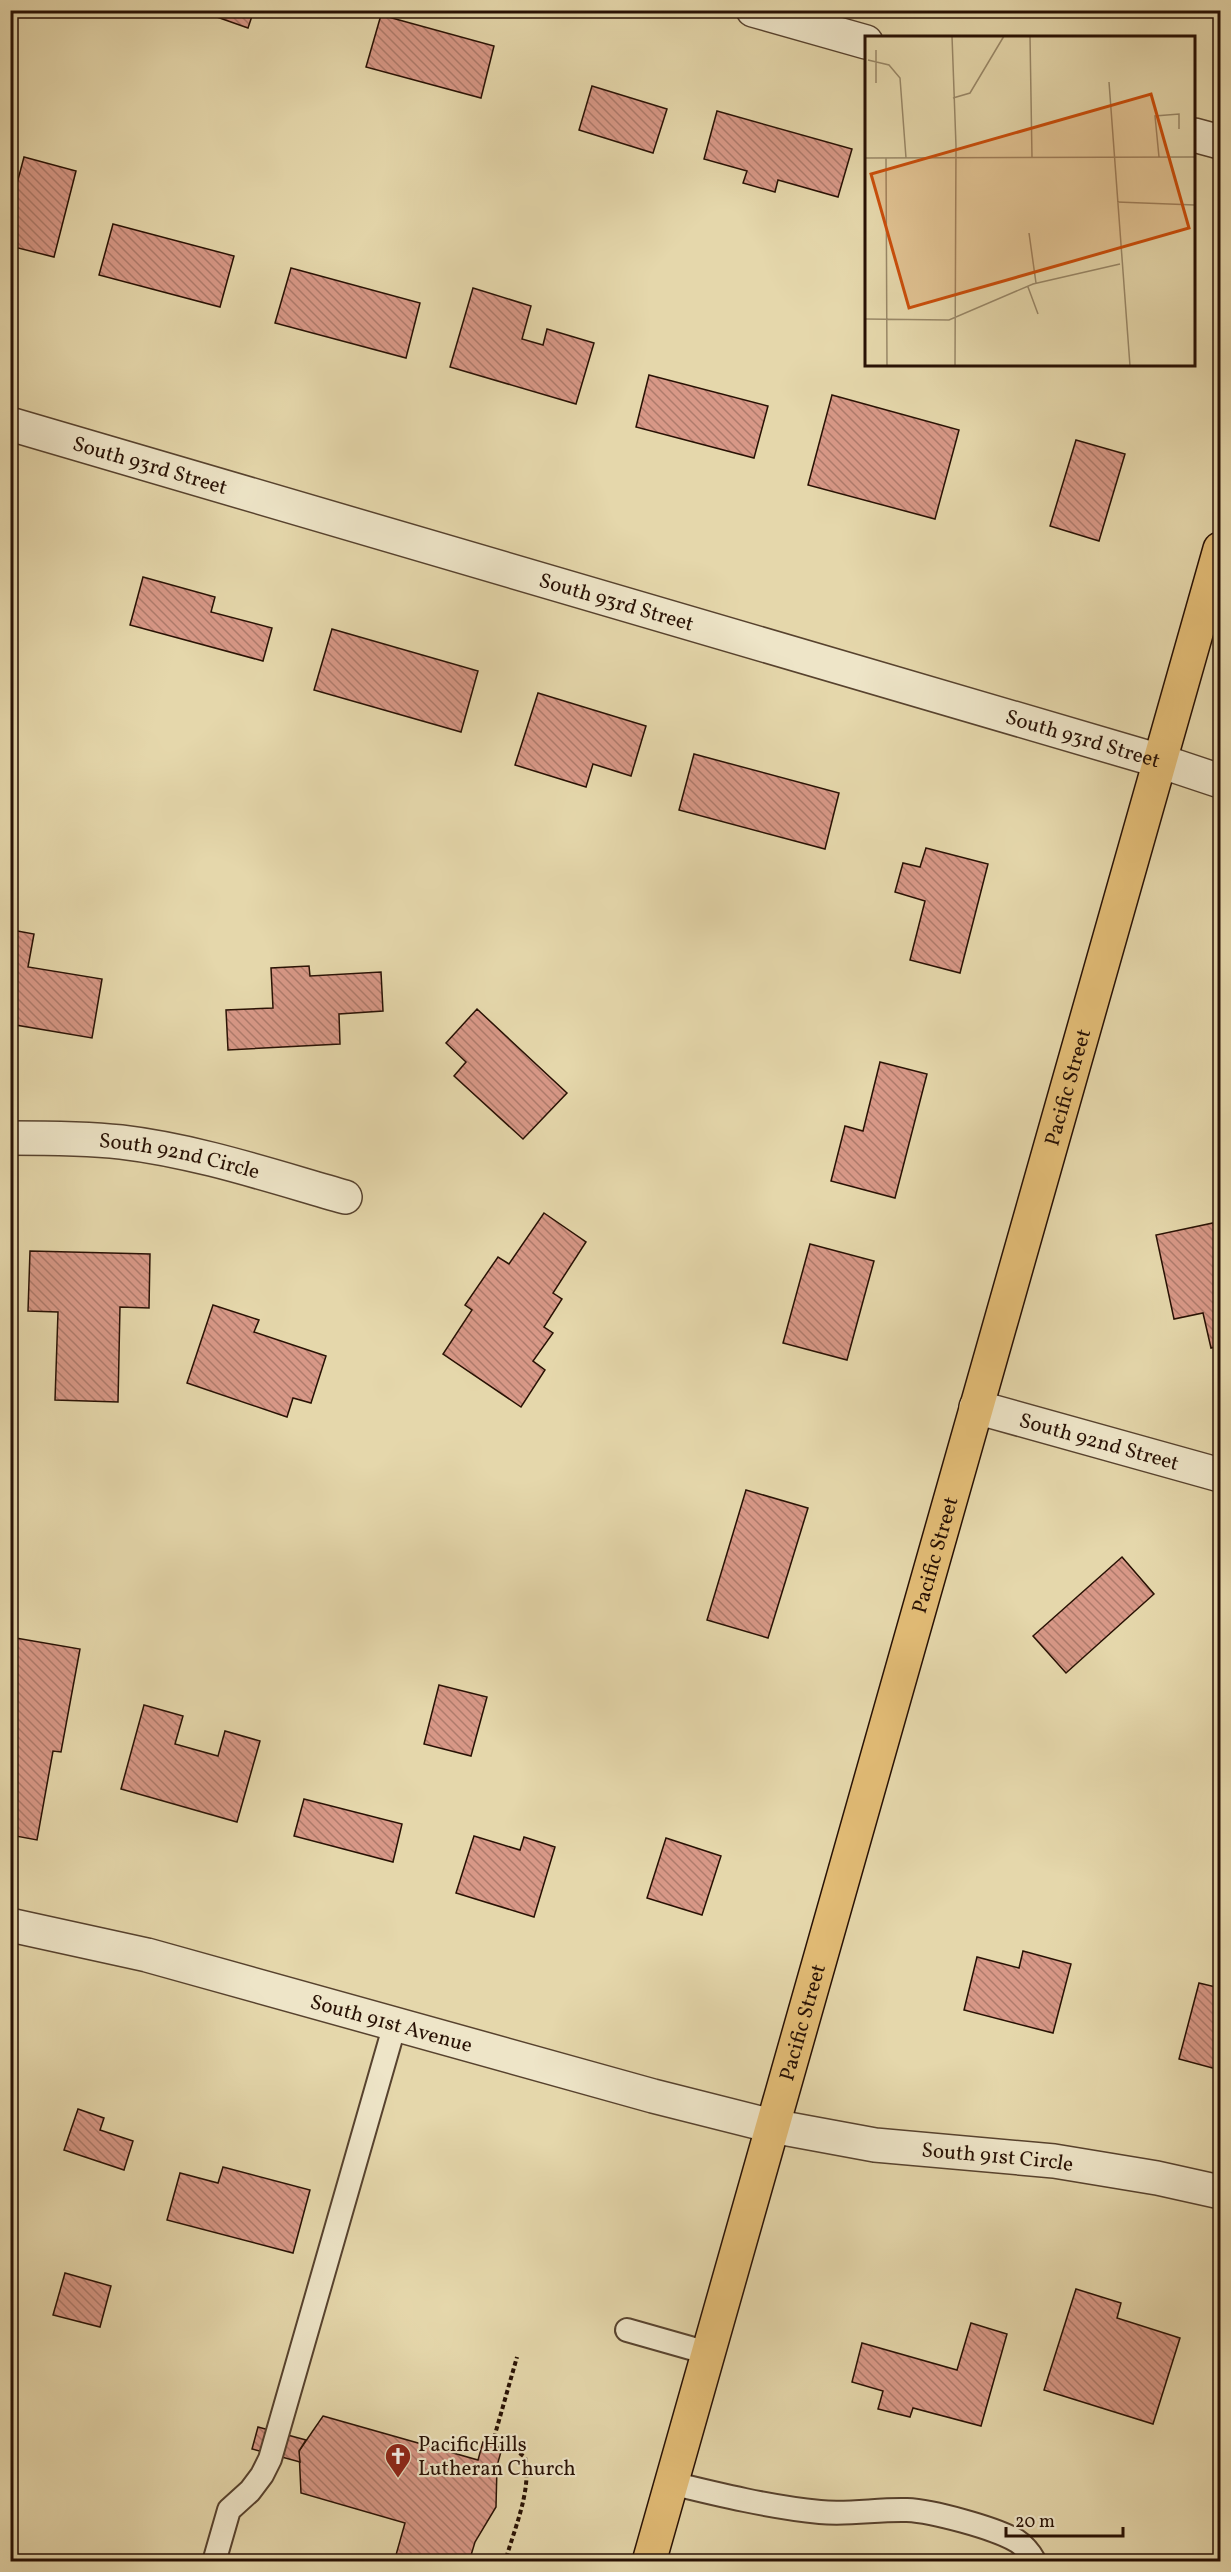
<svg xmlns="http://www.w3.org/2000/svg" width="1231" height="2572" font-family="Vollkorn,serif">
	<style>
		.building { fill: url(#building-back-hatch); stroke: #281104; stroke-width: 1.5 }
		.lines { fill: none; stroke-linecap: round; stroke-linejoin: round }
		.lane-casing { stroke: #57422e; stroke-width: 26 }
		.street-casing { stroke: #57422e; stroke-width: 36 }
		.primary-casing { stroke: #281104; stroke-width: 36 }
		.path { stroke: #281104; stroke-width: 4; stroke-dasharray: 4.5 3; stroke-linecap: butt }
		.lane { stroke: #eee5c8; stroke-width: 22 }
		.street { stroke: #eee5c8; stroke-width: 33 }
		.primary { stroke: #e2bc76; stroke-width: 33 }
		.labels { text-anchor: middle; stroke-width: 4.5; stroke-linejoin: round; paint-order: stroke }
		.street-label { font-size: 21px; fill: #281104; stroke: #eee5c8 }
		.poi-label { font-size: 21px; fill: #281104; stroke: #eee5c8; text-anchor: start }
		.inset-road { fill: none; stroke: #998868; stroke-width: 1.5 }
		.view { fill: #cb4e0b; fill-opacity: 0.15; stroke: #cb4e0b; stroke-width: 3 }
		.inset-edge { fill: none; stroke: #281104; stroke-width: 3 }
	</style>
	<defs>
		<pattern id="building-back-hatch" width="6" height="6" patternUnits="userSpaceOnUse" patternTransform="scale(1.5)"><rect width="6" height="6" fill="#d89887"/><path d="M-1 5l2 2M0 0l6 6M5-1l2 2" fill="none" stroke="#af7b6c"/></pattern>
	</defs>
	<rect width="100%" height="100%" fill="#e5d7ab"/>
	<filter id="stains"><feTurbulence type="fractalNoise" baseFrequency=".00333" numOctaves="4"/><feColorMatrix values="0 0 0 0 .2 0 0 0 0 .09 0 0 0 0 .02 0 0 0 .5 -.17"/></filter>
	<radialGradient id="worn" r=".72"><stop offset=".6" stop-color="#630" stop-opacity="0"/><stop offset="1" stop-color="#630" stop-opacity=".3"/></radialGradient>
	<g class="building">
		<polygon points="197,10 254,10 248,28"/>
		<polygon points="381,15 494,46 481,98 366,67"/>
		<polygon points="592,86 667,109 653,153 579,130"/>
		<polygon points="717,111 852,149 838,197 778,180 775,192 743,183 747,171 704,159"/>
		<polygon points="24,157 76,171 54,257 10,246 10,190 15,191"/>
		<polygon points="113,224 234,256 220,307 99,275"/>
		<polygon points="291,268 420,303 406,358 275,323"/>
		<polygon points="473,288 531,306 522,339 543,345 547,329 594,343 576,404 450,367"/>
		<polygon points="649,375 768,406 754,458 636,427"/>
		<polygon points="832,395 959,430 935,519 808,485"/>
		<polygon points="1076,440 1125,454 1099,541 1050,526"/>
		<polygon points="143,577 215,597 211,612 272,628 263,661 130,625"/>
		<polygon points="332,629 478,671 461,732 314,690"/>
		<polygon points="538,693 646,726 631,776 593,764 586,787 515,765"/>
		<polygon points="694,754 839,793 825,849 679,810"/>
		<polygon points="926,848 988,864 960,973 910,960 925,901 895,892 903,863 920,867"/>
		<polygon points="12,930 34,934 28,967 102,979 92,1038 10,1024"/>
		<polygon points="309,966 310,976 381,972 383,1011 339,1014 340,1044 228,1050 226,1010 273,1008 271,968"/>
		<polygon points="477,1009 567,1093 523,1139 454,1076 466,1062 446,1043"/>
		<polygon points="880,1062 927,1074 895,1198 831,1181 845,1126 863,1131"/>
		<polygon points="544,1213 586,1242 553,1293 562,1299 544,1327 553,1333 533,1361 545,1370 521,1407 443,1354 472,1310 465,1305 498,1257 509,1264"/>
		<polygon points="1213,1223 1220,1258 1220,1346 1211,1348 1203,1313 1174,1319 1156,1235"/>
		<polygon points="810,1244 874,1261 847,1360 783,1343"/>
		<polygon points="30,1251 150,1254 149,1308 120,1307 118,1402 55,1400 58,1312 28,1311"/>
		<polygon points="213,1305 259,1320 254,1332 326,1356 311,1403 293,1398 287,1417 187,1383"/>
		<polygon points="746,1490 808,1508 768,1638 707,1620"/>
		<polygon points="1122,1557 1154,1594 1066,1673 1033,1636"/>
		<polygon points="10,1637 80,1649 61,1752 53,1751 37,1840 10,1835"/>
		<polygon points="439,1685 487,1697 471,1756 424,1744"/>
		<polygon points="144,1705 183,1716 175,1744 218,1756 225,1731 260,1741 237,1822 121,1789"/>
		<polygon points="304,1799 402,1824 393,1862 294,1836"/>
		<polygon points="474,1836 520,1850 524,1837 555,1847 534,1917 456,1893"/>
		<polygon points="666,1838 721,1856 702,1915 647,1898"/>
		<polygon points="1023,1951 1071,1964 1053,2033 964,2010 977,1957 1019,1968"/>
		<polygon points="1199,1983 1220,1988 1220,2070 1179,2059"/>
		<polygon points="78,2109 104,2118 100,2130 133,2141 124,2170 64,2150"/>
		<polygon points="223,2167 310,2190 293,2253 167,2220 180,2173 218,2183"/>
		<polygon points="65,2273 111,2286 100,2327 53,2315"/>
		<polygon points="1076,2289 1121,2303 1117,2318 1180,2338 1153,2424 1044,2390"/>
		<polygon points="971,2323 1007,2334 981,2426 913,2408 910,2417 878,2409 883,2391 852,2382 862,2343 957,2370"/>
		<polygon points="323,2416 478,2460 483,2442 502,2448 497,2466 496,2507 475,2542 469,2562 394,2562 405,2523 301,2493 299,2451"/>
		<polygon points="258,2427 306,2440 299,2451 300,2462 252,2449"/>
	</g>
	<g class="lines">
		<g class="lane-casing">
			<g id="lane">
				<polyline points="627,2330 708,2353"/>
				<path d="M671,2483c49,12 99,24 149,29 29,3 58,-3 87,-2 25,1 88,18 110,31 8,5 13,12 18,21"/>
				<polyline points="214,2562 229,2510 250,2491 262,2475 270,2459 395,2024"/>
			</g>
		</g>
		<g class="street-casing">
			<g id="street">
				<polyline points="753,10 866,42"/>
				<polyline points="1194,135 1220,142"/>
				<path id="s1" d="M10,424l1150,337 60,20"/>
				<path id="s2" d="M10,1138c37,0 74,0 111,4 76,9 150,34 224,55"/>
				<path id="s3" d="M976,1407l244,68"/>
				<path id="s4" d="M10,1925l137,30 506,141 119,30 103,19 179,16 103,17 63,14"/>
			</g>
		</g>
		<g class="primary-casing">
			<g id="primary">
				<path id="s5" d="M649,2562l571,-2013"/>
			</g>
		</g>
		<g class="path">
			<path d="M495,2436l30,21c7,34 -11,72 -20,105"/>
			<polyline points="492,2445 517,2357"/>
		</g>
		<use href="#lane" class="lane"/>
		<use href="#street" class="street"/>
		<use href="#primary" class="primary"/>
	</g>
	<defs>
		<g id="church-pin" transform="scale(1.35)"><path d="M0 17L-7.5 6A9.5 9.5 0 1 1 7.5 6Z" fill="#8f2418" stroke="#eee5c8"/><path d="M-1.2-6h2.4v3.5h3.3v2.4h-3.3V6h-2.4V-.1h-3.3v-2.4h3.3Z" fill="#fff"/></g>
	</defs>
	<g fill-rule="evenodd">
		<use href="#church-pin" x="398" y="2456"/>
	</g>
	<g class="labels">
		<g class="street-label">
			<text dy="7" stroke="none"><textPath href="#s1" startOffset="146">South 93rd Street</textPath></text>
			<text dy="7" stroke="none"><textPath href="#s1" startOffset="632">South 93rd Street</textPath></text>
			<text dy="7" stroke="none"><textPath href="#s1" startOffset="1118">South 93rd Street</textPath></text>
			<text dy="7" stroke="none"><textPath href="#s5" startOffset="1533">Pacific Street</textPath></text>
			<text dy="7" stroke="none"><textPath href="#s2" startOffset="171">South 92nd Circle</textPath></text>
			<text dy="7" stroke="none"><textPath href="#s3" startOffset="128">South 92nd Street</textPath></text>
			<text dy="7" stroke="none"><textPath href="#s5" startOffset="1047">Pacific Street</textPath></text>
			<text dy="7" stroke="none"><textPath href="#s4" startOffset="394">South 91st Avenue</textPath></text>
			<text dy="7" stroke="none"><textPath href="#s5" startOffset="561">Pacific Street</textPath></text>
			<text dy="7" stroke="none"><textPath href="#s4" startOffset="1016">South 91st Circle</textPath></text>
		</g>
		<g class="poi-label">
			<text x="418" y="2451">Pacific Hills<tspan x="418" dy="24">Lutheran Church</tspan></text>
		</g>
	</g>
	<g transform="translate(865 36)">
		<rect width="330" height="330" fill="#e5d7ab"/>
		<path class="inset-road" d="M87,0l4,110 -1,220M165,0l2,122M11,14v33M3,24l21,5 11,13 6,80M244,46l21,284M88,62l17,-5 34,-57M294,121l-4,-41 24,-2v15M0,122l330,-1M21,122l1,208M252,166l78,3M164,197l7,50M163,251l10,27M0,283l84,1 84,-36 87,-20"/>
		<path class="view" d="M286,58l38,134 -280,80 -38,-134z"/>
		<rect width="330" height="330" class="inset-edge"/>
	</g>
	<rect width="1231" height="2572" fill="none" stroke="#e5d7ab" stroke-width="36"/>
	<rect x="12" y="12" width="1207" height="2548" fill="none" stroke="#281104" stroke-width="3"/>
	<rect x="18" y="18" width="1195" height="2536" fill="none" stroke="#281104" stroke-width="1.5"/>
	<path d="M1006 2527v9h117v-9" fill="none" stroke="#281104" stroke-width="3"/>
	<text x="1015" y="2527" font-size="18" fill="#281104" stroke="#eee5c8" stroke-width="4.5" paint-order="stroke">20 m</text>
	<rect width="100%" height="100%" filter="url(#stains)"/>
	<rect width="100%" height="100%" fill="url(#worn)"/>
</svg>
